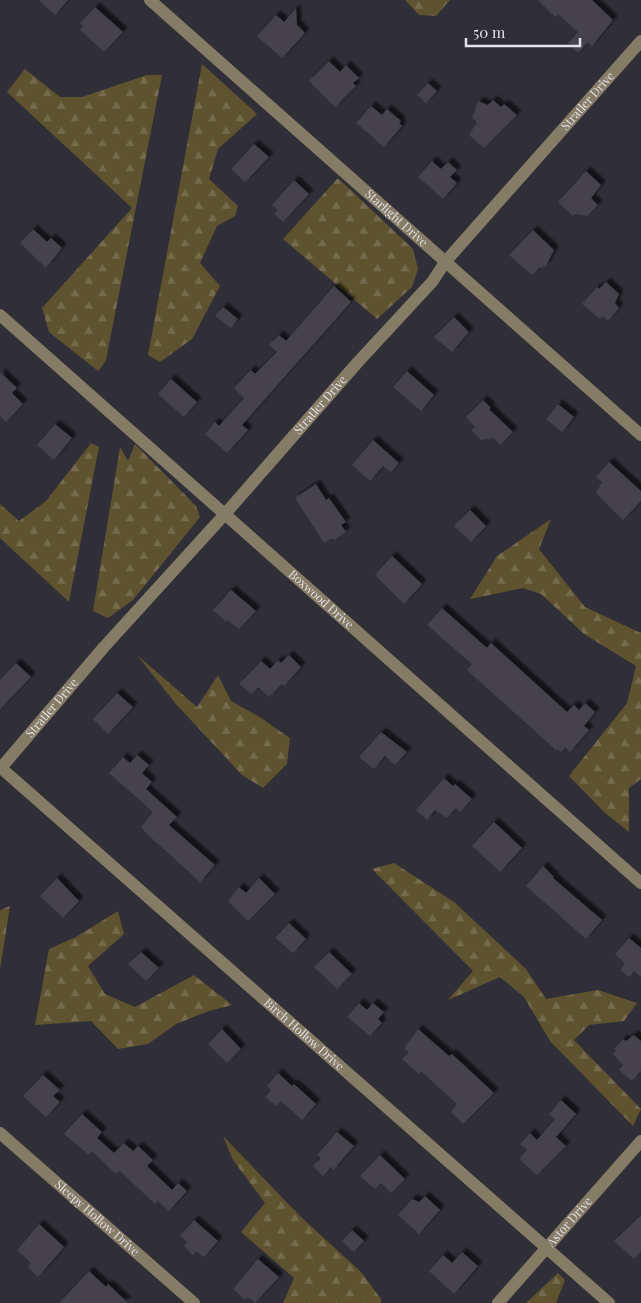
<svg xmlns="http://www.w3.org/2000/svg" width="641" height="1303" font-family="'Playfair Display',serif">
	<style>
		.forest { fill: url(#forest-firs) }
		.building { fill: #44424c; filter: url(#shadow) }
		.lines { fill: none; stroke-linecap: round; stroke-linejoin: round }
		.minor { stroke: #857c66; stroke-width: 12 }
		.labels { text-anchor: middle; stroke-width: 4.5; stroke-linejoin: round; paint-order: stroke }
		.street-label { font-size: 12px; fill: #e3e2e8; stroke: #302e37 }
	</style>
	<defs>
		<pattern id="forest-firs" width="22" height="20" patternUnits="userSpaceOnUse" patternTransform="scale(1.25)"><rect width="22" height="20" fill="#5f522f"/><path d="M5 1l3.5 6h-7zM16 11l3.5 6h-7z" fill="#766b4d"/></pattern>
		<filter id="shadow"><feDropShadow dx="4.5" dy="-4.5" stdDeviation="1" flood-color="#0009"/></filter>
	</defs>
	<rect width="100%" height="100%" fill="#302e37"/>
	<g class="forest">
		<polygon points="405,0 450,0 436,16 419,15"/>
		<polygon points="202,64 257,114 218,149 209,179 238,206 235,216 217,226 200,263 220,286 192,339 160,362 148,355"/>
		<polygon points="25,69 60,97 82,97 147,75 162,75 106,360 98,371 49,332 42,308 132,208 7,92"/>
		<polygon points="338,178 413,249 418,269 412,287 377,319 283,239"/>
		<polygon points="91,443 99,447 69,602 0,538 0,504 19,521 46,501"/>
		<polygon points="135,444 196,506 200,517 133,600 108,618 93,611 120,447 128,461"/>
		<polygon points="551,519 539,549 585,607 641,633 641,779 629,788 629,832 605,813 569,776 627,703 636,666 584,634 541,594 523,588 470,599 497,556"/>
		<polygon points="137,655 197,707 218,675 231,701 258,716 290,738 287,764 263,788 242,775 175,703"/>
		<polygon points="394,863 454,902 526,969 546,999 598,990 637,1003 624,1021 589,1025 574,1040 641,1109 633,1126 550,1041 524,997 500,977 448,1000 473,971 372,869"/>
		<polygon points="10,906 0,969 0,910"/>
		<polygon points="118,911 124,934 88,966 105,994 135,1007 194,975 232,1005 209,1011 176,1024 148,1044 118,1049 91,1021 35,1025 49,949 76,937"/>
		<polygon points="223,1136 300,1216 361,1272 381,1299 381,1303 283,1303 294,1278 241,1232 265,1203 233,1160"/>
		<polygon points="558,1273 565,1280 556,1303 526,1303"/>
	</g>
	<g class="building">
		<polygon points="39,0 68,0 55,15"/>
		<polygon points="538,0 592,0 613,20 592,46 588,42 578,53 568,43 578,32 558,14 555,17"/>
		<polygon points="95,7 123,32 104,52 80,30 83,26 80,23"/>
		<polygon points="296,8 297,25 305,33 282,58 257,36 276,15 284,22"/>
		<polygon points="329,61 340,72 346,65 359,78 353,83 356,86 335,107 309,81"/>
		<polygon points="428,83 437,91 426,103 417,95"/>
		<polygon points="493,100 501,107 504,104 517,115 484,148 469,135 477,122 472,118 478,101 488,105"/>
		<polygon points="371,106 382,115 387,109 401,121 399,123 402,126 384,147 356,123"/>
		<polygon points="254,144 269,157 245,182 231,169"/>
		<polygon points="432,161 441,169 448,162 457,170 450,177 457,183 443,199 418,177"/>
		<polygon points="586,171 601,185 591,198 598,205 587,216 575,214 573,216 558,202"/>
		<polygon points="294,180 309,194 283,222 274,214 278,210 272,205"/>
		<polygon points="33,229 47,242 51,238 62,248 46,268 20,243"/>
		<polygon points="533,230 554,250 546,266 539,268 532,275 509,255"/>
		<polygon points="606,282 619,294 615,303 619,308 608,321 603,316 600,319 582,304 597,287 599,289"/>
		<polygon points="334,286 351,302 242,425 248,430 227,453 205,434 215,422 219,426 244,398 234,388 251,370 255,374 277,352 269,345 279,335 286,341"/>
		<polygon points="223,307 238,319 231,328 215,316"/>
		<polygon points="454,317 469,332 452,352 434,337"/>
		<polygon points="407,371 434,395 421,411 393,387"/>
		<polygon points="0,372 17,388 12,393 23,404 6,422 0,416"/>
		<polygon points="171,379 197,402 184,417 158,394"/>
		<polygon points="483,400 491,408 489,409 513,432 500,445 494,438 481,440 471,430 475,427 466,417"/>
		<polygon points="558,404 574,417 562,432 546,419"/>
		<polygon points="55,424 72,438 54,460 37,445"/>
		<polygon points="373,440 399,463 391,472 383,466 370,481 352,465"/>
		<polygon points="609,462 641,491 641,501 623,520 596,493 602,482 596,477"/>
		<polygon points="316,484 326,500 329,498 346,522 341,525 346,532 334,540 332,538 324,543 295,498"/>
		<polygon points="470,510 486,526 471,542 454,526"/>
		<polygon points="392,556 422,584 404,604 375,575"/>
		<polygon points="231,590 256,611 239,629 228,620 226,622 213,610"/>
		<polygon points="442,608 487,648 491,643 567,712 574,705 579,710 585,703 595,712 584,726 589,730 570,752 565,747 561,752 557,749 556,750 467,670 472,664 427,625"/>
		<polygon points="289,655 301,667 284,686 282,684 269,697 258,687 252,694 239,684 261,661 270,669 278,660 281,663"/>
		<polygon points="16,663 31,677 0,709 0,680"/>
		<polygon points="117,693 133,707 108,734 93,719"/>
		<polygon points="381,732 407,752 395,765 385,756 374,769 359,757"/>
		<polygon points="137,755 149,765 142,773 152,782 146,789 177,817 169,825 215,865 200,882 147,834 141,827 153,812 109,773 123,757 130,763"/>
		<polygon points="444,778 453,786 455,784 472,799 460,812 456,808 447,818 435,810 427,820 416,810"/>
		<polygon points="494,822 522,848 500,872 472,846"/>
		<polygon points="543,866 554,877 553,878 602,920 586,939 526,886"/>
		<polygon points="57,878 79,901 63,918 40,896"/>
		<polygon points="259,878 275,894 248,921 228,901 239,887 246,893"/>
		<polygon points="289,923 306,939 293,953 275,938"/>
		<polygon points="629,938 641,948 641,977 634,971 629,977 620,970 625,964 615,954"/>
		<polygon points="141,952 159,968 146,981 128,964"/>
		<polygon points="329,952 352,974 337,989 314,967"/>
		<polygon points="359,1003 367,1010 373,1003 384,1012 378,1019 382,1023 370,1036 347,1017"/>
		<polygon points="222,1029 241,1049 227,1063 208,1044"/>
		<polygon points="418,1029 449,1056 452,1054 494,1093 463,1124 451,1112 457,1104 421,1071 419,1074 402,1059 409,1052 404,1048"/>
		<polygon points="634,1035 641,1041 641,1071 632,1081 619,1070 623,1065 613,1054 616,1051 614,1049 623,1039 626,1041"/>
		<polygon points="278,1073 292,1086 294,1084 316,1104 302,1120 281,1101 276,1106 265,1097 271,1090 267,1086"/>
		<polygon points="43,1075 60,1090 53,1096 60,1102 46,1117 23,1096"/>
		<polygon points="561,1100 576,1114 556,1137 566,1146 537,1175 519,1159 527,1150 520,1144 530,1133 537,1140 555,1119 549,1114"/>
		<polygon points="82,1114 102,1132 97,1138 114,1153 124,1143 133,1151 138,1146 153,1160 147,1166 172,1190 178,1183 187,1191 169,1211 158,1201 155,1204 120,1171 116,1174 92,1151 89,1155 64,1134"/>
		<polygon points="337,1132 354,1146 333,1170 331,1167 323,1176 313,1166 321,1158 317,1155"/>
		<polygon points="380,1155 405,1179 391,1193 381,1183 375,1189 360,1176"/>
		<polygon points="425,1196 440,1210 419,1234 398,1215 412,1199 419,1202"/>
		<polygon points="641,1215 641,1252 634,1259 614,1241"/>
		<polygon points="194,1220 218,1241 204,1257 196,1251 193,1255 184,1246 187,1242 180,1236"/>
		<polygon points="39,1224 64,1247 38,1277 28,1267 31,1263 17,1250"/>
		<polygon points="352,1230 364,1241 354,1252 342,1241"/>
		<polygon points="462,1252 478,1266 454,1294 429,1271 443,1255 452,1263"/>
		<polygon points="258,1259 279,1277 255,1303 248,1297 245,1300 233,1289"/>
		<polygon points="89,1271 106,1287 108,1284 128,1303 59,1303"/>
	</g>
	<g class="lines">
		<g class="minor">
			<path id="s1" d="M150,0l491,435"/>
			<path id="s2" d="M0,315l641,568"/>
			<path id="s3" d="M0,767l609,536"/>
			<path id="s4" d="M0,769l104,-122 121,-133 133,-152 74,-80 14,-21 195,-220"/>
			<path id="s5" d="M0,1133l194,170"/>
			<path id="s6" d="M498,1303l143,-162"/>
		</g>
	</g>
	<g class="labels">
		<g class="street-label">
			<text dy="4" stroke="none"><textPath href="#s4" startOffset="890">Stratler Drive</textPath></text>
			<text dy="4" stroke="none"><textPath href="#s1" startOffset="329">Starlight Drive</textPath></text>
			<text dy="4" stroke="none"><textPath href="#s4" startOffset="485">Stratler Drive</textPath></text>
			<text dy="4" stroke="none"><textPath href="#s2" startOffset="429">Boxwood Drive</textPath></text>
			<text dy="4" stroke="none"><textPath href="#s4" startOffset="80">Stratler Drive</textPath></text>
			<text dy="4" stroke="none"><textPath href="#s3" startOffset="405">Birch Hollow Drive</textPath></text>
			<text dy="4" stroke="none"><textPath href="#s5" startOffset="129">Sleepy Hollow Drive</textPath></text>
			<text dy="4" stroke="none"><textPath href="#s6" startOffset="108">Astor Drive</textPath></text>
		</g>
	</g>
	<path d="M466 38v8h114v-8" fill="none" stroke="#e3e2e8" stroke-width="2.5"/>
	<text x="473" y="38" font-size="15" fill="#e3e2e8" stroke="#302e37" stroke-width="4" paint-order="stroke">50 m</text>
</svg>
